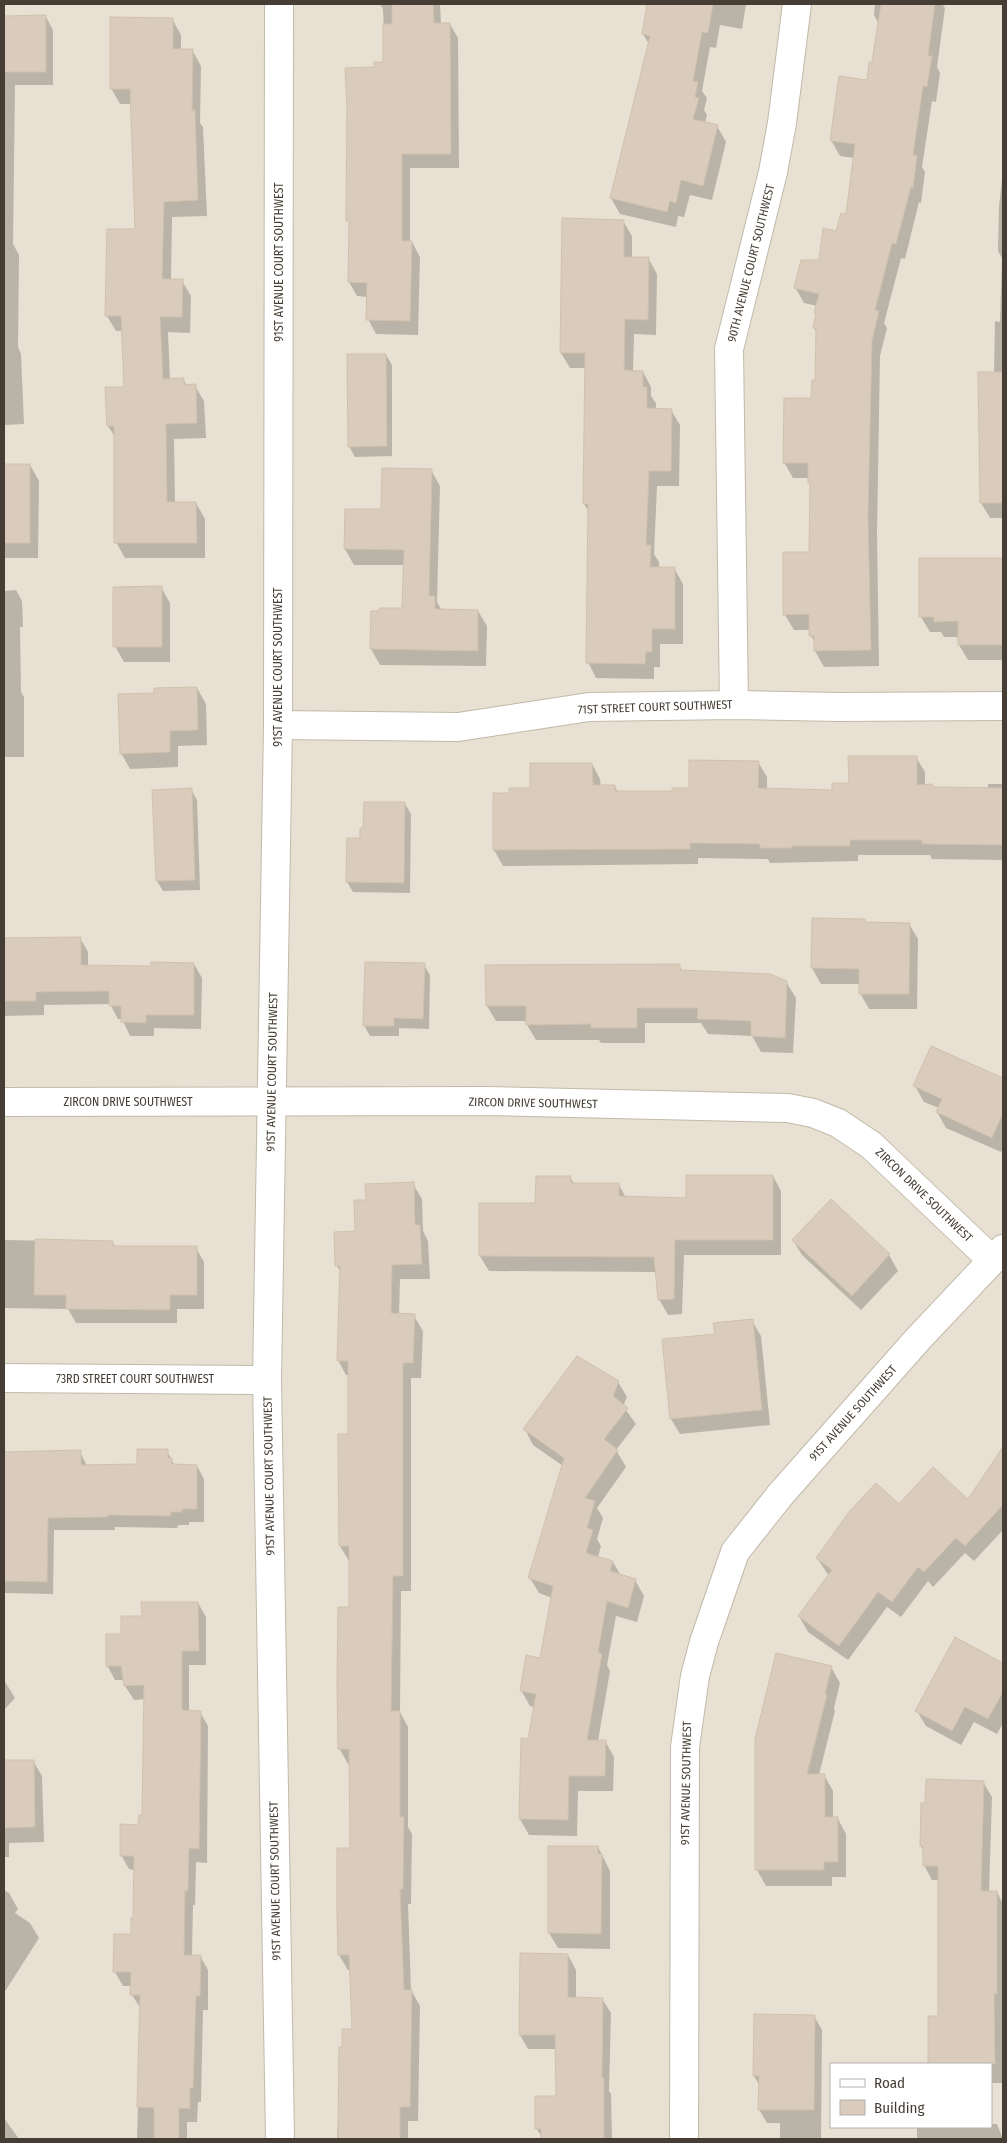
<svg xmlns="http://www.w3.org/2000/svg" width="1007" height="2143" font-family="'Fira Sans Condensed',sans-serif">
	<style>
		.residential { fill: #e8e0d2; fill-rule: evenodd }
		.shadow { fill: #0003 }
		.building { fill: #d9ccbc; stroke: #d1c1ac }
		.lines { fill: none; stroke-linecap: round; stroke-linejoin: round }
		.minor-casing { stroke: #c2b9a9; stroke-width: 30 }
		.minor { stroke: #fff; stroke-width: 28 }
		.labels { text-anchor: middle; stroke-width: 4.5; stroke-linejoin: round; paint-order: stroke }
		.street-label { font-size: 12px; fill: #463e34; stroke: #fff }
	</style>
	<rect width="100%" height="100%" fill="#f3eee4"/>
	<path class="residential" d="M4,4h999v2135h-999zM831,2064h160v63h-160z"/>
	<g class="shadow">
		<polygon points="380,4 440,4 441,24 450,24 458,38 459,168 410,168 410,242 412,242 420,257 418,335 376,334 368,319 368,297 357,296 349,282 350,225 348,220 375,68 385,63 383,9"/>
		<polygon points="648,4 746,4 742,29 720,25 716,48 710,47 702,91 707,98 704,110 707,115 705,123 717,126 726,142 712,200 690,195 684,217 678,216 676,227 620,214 611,198 649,44 643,34"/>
		<polygon points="875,4 942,4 945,8 937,67 940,73 936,102 932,101 922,167 925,172 921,203 919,202 905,259 901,258 884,323 887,328 880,356 877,534 879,666 824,667 815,651 815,643 811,636 811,630 794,630 785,615 810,553 812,488 809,478 793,478 784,462 812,400 816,381 817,333 814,328 817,306 804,303 795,287 820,261 847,216 855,158 840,156 831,140 868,82 873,64 879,24 874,15"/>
		<polygon points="4,17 46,17 53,30 53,85 15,85 13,244 19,255 18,347 21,354 24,424 4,425"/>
		<polygon points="172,19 181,35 181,50 192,50 201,66 200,123 203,127 207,216 172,217 171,280 182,281 191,296 190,333 168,332 170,380 183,379 187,386 195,386 204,401 206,438 174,439 175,504 196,503 205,519 205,558 125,558 116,542 115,437 108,426 125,388 123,331 116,331 107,316 136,231 132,104 120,104 111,88"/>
		<polygon points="1003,172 1003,518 990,518 981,503 994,373 995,321 1000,322 1002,258 998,251 999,206"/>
		<polygon points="623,221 632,236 632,258 648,258 657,274 656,335 634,334 633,372 643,372 651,387 651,396 656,403 656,410 671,410 680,425 679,486 657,486 654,554 659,562 659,568 674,568 683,584 683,644 660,644 660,667 654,667 654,679 596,678 588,662 590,513 584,504 586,368 570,368 561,353"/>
		<polygon points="386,355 392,365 392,456 355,457 349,446"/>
		<polygon points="4,465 30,465 39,481 38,558 4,558"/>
		<polygon points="431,470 440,486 437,602 442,611 478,611 487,626 486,666 380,665 371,649 372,612 404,610 404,565 354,565 345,549 346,510 382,510"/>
		<polygon points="921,559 1003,560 1003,660 968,660 959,645 959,637 944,637 941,632 930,632 921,617"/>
		<polygon points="161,587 170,603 170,662 124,662 115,646"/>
		<polygon points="16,590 22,601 23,627 20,627 21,692 24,697 24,757 4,757 4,591"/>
		<polygon points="197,688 206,704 207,745 178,746 178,767 130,769 121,753 155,694"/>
		<polygon points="916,757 925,772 925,786 933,786 934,788 988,788 988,784 1003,784 1003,860 932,859 930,855 858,855 858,861 770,863 768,859 698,858 698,864 503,866 494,850 494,794 510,794 531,789 592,764 600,779 601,787 615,787 618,792 673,792 691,789 758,762 767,777 767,789 833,791"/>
		<polygon points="191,789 197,800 200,890 163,891 157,881"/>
		<polygon points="405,804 411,814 410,893 353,892 347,882 362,839"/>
		<polygon points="813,920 865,920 866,923 909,924 918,939 917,1009 869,1009 860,993 860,984 821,984 812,968"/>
		<polygon points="4,938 80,938 88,952 88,966 152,967 194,964 202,978 201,1029 154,1028 154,1036 130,1036 122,1019 118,1019 110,1004 44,1005 44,1015 4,1016"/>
		<polygon points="424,965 430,975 429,1029 399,1028 399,1036 370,1036 364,1025"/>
		<polygon points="679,966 683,972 786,982 796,998 793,1053 761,1052 752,1036 708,1034 701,1023 645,1023 645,1043 601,1043 599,1040 536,1040 527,1025 527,1021 496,1021 487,1006"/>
		<polygon points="932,1047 1003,1079 1003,1148 1001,1152 946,1128 937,1112 939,1108 924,1102 915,1086"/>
		<polygon points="773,1176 781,1191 781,1255 684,1255 682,1314 668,1315 659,1299 656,1272 489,1271 480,1256 537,1205 570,1177 574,1184 619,1185 626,1198 688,1199"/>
		<polygon points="413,1184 422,1199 423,1231 428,1241 430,1279 400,1279 399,1315 414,1316 423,1331 421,1378 411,1378 411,1591 401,1591 400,1712 408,1727 408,1827 412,1834 411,1904 408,1904 411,1990 420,2006 418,2121 408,2121 408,2139 337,2139 343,2048 353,2030 351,1970 348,1970 339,1955 338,1916 351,1849 350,1764 348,1764 339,1748 350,1608 350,1561 349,1561 340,1546 349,1435 349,1375 346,1375 338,1360 341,1273 337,1266 336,1233 356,1232 367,1201"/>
		<polygon points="831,1201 889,1255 898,1271 861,1310 802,1255 793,1240"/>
		<polygon points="4,1240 112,1242 116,1248 196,1248 204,1262 204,1309 177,1309 177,1323 76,1323 68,1309 4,1308 4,1312"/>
		<polygon points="752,1321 761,1336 770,1425 680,1434 671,1419 716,1335"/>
		<polygon points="618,1382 627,1397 623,1406 636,1424 616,1450 626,1467 597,1508 603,1518 597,1539 601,1546 598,1557 613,1562 621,1576 635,1580 644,1596 637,1622 616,1616 607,1665 610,1671 598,1741 605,1741 614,1757 613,1791 578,1791 577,1836 529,1835 520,1819 522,1740 529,1740 535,1707 530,1706 521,1690 541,1659 552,1598 539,1593 530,1578 563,1466 533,1445 525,1429"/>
		<polygon points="4,1450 7,1453 80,1452 87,1466 138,1465 167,1451 175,1466 197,1466 204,1479 204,1522 189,1522 189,1525 178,1525 177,1528 115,1527 115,1530 54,1530 53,1594 4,1593"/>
		<polygon points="1003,1450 1003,1530 974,1561 965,1553 933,1587 928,1581 901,1617 887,1607 848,1660 808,1632 799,1616 829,1576 817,1558 899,1506 969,1501"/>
		<polygon points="198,1603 206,1617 206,1665 189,1665 189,1712 200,1712 208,1726 207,1863 196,1862 195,1905 193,1905 192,1956 200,1956 208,1970 208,2010 203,2010 201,2102 198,2102 197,2122 187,2122 187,2139 137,2139 141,2009 132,1995 132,1986 123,1986 115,1972 132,1936 134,1919 135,1870 129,1869 121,1855 140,1826 143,1816 145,1699 134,1700 125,1686 125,1680 115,1680 107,1665 122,1635 143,1618"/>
		<polygon points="955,1639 1003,1664 1003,1723 997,1734 974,1722 961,1745 926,1726 917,1711"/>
		<polygon points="831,1667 840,1683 834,1708 835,1711 819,1775 824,1775 833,1791 833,1819 838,1819 846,1834 846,1877 832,1877 832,1886 766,1886 757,1870 757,1739"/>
		<polygon points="4,1680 15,1698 4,1710"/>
		<polygon points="33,1761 42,1776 44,1842 9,1843 9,1857 4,1857 4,1762"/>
		<polygon points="983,1782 992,1797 989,1892 997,1892 1003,1904 1002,2083 991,2083 991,2064 929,2064 929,2017 939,2017 939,1880 932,1880 924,1865 924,1852 921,1846"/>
		<polygon points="598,1847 610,1871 610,1949 558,1948 549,1933"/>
		<polygon points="4,1890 9,1893 18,1909 15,1913 30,1923 39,1938 4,1993"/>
		<polygon points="568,1955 576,1970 576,1999 602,1999 611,2013 609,2091 611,2094 612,2139 543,2139 536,2128 558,2097 557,2049 528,2049 520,2035"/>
		<polygon points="814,2016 822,2030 821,2139 780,2139 780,2123 767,2123 759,2109 760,2086 754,2076"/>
		<polygon points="4,2118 19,2139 4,2139"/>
		<polygon points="991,2124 997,2124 1003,2139 917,2139 917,2127 991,2127"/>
	</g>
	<g class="building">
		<polygon points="392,4 433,4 434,23 450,23 451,154 402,154 402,241 412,241 410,321 366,320 367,283 348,282 349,221 346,221 347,106 345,68 374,67 374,62 383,62 383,24 392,24"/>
		<polygon points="647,4 713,4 708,33 702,32 693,81 698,82 695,97 699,98 693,119 718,125 703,186 681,180 676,203 670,201 667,212 610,198 650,36 642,34"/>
		<polygon points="881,4 935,4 928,56 932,56 927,87 923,86 913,155 917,156 913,188 911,187 896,244 892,243 875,310 879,311 872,340 868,517 871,650 814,651 814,636 809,636 809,614 783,615 783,552 809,552 810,483 808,483 808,463 783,463 784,398 811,398 812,380 815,380 816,329 813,328 816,314 814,313 819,294 794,288 801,260 819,260 823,228 836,231 841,213 846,214 855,144 830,141 839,76 867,80 869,62 872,62"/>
		<polygon points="46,15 46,72 4,72 4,16"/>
		<polygon points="110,17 173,18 173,49 193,49 192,110 195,110 198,200 164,202 162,279 183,279 182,317 160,317 163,379 184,378 184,385 196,384 197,423 166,424 167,502 196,502 197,543 114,543 114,426 107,426 105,387 124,387 121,316 105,316 107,229 135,229 130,89 110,89"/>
		<polygon points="562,218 624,220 624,257 649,257 648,320 625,319 624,370 643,371 643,387 647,387 647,408 672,409 671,471 649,471 646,545 651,545 650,567 675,567 675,629 652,629 652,652 646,652 645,664 586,663 588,504 583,504 585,353 560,353"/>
		<polygon points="347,354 386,354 387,446 348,447"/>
		<polygon points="978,372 1003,372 1003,503 980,503"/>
		<rect x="4" y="464" width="26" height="79"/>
		<polygon points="382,468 432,469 429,596 435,596 435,609 478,610 478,651 370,649 371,611 379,611 379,608 402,608 404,550 344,549 345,509 381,509"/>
		<polygon points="919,558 1003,558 1003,645 958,645 958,621 934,622 934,617 919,617"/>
		<polygon points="162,586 162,647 113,647 113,587"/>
		<polygon points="197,687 198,730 170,731 170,752 120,754 118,694 154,693 154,688"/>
		<polygon points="848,756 917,756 917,785 933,784 933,787 1003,788 1003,845 922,844 922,840 850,840 850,846 792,846 792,848 760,848 760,844 690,843 690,849 493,850 493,793 509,793 509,788 530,788 530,763 592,763 593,785 615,785 615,791 672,791 672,788 689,788 689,760 759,761 758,788 832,790 832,783 849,783"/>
		<polygon points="192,788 195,880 156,881 152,790"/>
		<polygon points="364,802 405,802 404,883 346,882 347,838 360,838 360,828 363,828"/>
		<polygon points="812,918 865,919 865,922 910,923 909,994 859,994 859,969 811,968"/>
		<polygon points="81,937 81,965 151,966 151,962 194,963 194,1015 146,1015 146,1023 121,1022 121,1006 109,1006 109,991 36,992 36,1001 4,1001 4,938"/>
		<polygon points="365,962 425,963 423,1019 394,1018 394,1026 363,1026"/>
		<polygon points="680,964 680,970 770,974 787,981 785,1038 751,1036 751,1021 697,1019 698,1008 637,1008 637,1028 591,1028 591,1024 526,1025 526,1006 486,1006 485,965"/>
		<polygon points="931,1046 1003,1078 1003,1113 992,1138 936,1112 942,1099 913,1086"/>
		<polygon points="686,1175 773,1175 773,1240 675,1240 674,1299 658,1300 654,1257 479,1256 479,1203 535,1203 536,1176 571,1176 571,1183 619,1183 619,1196 686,1198"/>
		<polygon points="414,1182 415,1225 420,1225 422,1264 392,1265 391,1313 415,1314 413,1363 403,1363 403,1576 393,1576 391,1711 400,1711 400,1817 404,1817 403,1889 400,1889 404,1990 412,1990 410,2107 400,2107 400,2139 338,2139 339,2047 342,2047 342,2029 352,2029 349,1955 338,1955 337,1916 337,1848 350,1848 349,1749 338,1749 337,1681 338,1607 349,1607 349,1546 339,1546 338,1434 348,1434 348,1361 337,1361 340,1266 335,1266 334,1232 355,1231 354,1200 366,1200 365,1184"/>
		<polygon points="831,1199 890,1254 852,1296 792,1240"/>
		<polygon points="35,1239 113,1241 113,1246 197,1246 197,1295 170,1295 170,1310 66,1309 66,1295 34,1295"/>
		<polygon points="753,1319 762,1410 670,1419 662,1339 715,1334 713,1323"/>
		<polygon points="577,1356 619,1381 613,1396 628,1408 604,1439 618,1450 585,1498 595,1501 587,1528 593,1530 586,1553 613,1561 610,1571 636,1579 628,1608 607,1601 598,1652 602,1654 587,1740 606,1740 605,1776 569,1776 568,1820 519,1819 521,1738 528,1739 536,1694 520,1691 526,1655 540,1658 553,1586 528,1578 564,1458 523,1429"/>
		<polygon points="1003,1447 1003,1505 965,1546 956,1538 924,1572 918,1567 892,1602 878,1592 839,1646 798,1616 832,1570 816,1558 849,1512 876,1483 899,1504 933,1467 968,1499"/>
		<polygon points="137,1449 168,1449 168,1458 172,1458 172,1464 197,1465 197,1509 182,1509 182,1512 171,1512 171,1516 108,1515 108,1517 48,1518 47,1582 4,1581 4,1452 81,1450 81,1465 137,1464"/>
		<polygon points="141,1602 198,1602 199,1651 182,1651 182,1710 201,1711 199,1849 189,1848 188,1891 185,1891 184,1955 201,1955 200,1996 196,1996 193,2088 190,2088 190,2109 179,2108 179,2139 154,2139 154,2108 137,2107 140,1995 130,1995 131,1972 113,1972 114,1934 131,1934 131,1918 133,1918 134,1856 120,1856 120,1824 138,1825 139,1815 142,1815 144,1685 124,1686 121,1666 106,1666 106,1634 121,1634 121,1616 142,1616"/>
		<polygon points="955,1637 1003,1663 1003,1692 988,1719 965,1707 952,1731 915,1711"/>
		<polygon points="776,1653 832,1666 825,1694 827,1695 807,1774 825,1774 825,1817 838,1817 838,1862 824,1862 824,1870 755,1870 755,1739"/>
		<polygon points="4,1760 34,1760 35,1827 4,1828"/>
		<polygon points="926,1779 984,1781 981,1891 997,1891 997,1994 994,1994 995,2064 928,2064 928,2016 938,2016 938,1866 923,1866 923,1846 920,1846 921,1803 925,1803"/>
		<polygon points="548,1846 598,1846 598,1854 602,1854 601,1934 548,1933"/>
		<polygon points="520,1953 568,1954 568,1997 603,1998 602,2078 604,2078 604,2139 541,2139 541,2129 535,2129 535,2096 556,2096 555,2035 519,2035"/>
		<polygon points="754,2014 815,2015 814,2110 758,2110 759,2076 753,2076"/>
	</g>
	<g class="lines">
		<g class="minor-casing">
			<g id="minor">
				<polyline points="279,4 278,725 267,1380 280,2139"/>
				<polyline points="734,705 729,349 773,172 782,123 797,4"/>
				<polyline points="278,725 458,727 589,707 734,705 838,707 1003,706"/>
				<polyline points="4,1102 488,1101 788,1108 813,1113 838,1123 871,1145 992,1260"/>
				<polyline points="4,1378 267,1380"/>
				<polyline points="684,2139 685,1747 695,1676 704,1642 735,1552 780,1495 918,1339 1003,1249"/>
			</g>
		</g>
		<use href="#minor" class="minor"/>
	</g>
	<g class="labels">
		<g class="street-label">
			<text transform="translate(279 262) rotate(-90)" y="4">91ST AVENUE COURT SOUTHWEST</text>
			<text transform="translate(751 263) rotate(-76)" y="4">90TH AVENUE COURT SOUTHWEST</text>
			<text transform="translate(278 667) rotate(-90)" y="4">91ST AVENUE COURT SOUTHWEST</text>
			<text transform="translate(655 707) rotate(-2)" y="4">71ST STREET COURT SOUTHWEST</text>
			<text transform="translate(272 1072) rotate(-89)" y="4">91ST AVENUE COURT SOUTHWEST</text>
			<text x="128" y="1106">ZIRCON DRIVE SOUTHWEST</text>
			<text transform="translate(533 1103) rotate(1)" y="4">ZIRCON DRIVE SOUTHWEST</text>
			<text transform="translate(924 1195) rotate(44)" y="4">ZIRCON DRIVE SOUTHWEST</text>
			<text x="135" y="1383">73RD STREET COURT SOUTHWEST</text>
			<text transform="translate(853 1413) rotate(-48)" y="4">91ST AVENUE SOUTHWEST</text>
			<text transform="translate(269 1476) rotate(-91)" y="4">91ST AVENUE COURT SOUTHWEST</text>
			<text transform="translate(686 1783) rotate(-89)" y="4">91ST AVENUE SOUTHWEST</text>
			<text transform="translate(275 1881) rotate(-91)" y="4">91ST AVENUE COURT SOUTHWEST</text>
		</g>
	</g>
	<rect width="1007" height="2143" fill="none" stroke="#463e34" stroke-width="10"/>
	<rect x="830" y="2063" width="162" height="65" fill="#ffffff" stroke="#b5b2ae"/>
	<rect x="840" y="2079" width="25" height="8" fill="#ffffff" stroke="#b5b2ae"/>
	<text x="874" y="2088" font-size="15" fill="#463e34">Road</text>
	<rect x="840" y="2100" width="25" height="15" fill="#d9ccbc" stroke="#b5b2ae"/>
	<text x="874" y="2113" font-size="15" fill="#463e34">Building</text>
</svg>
